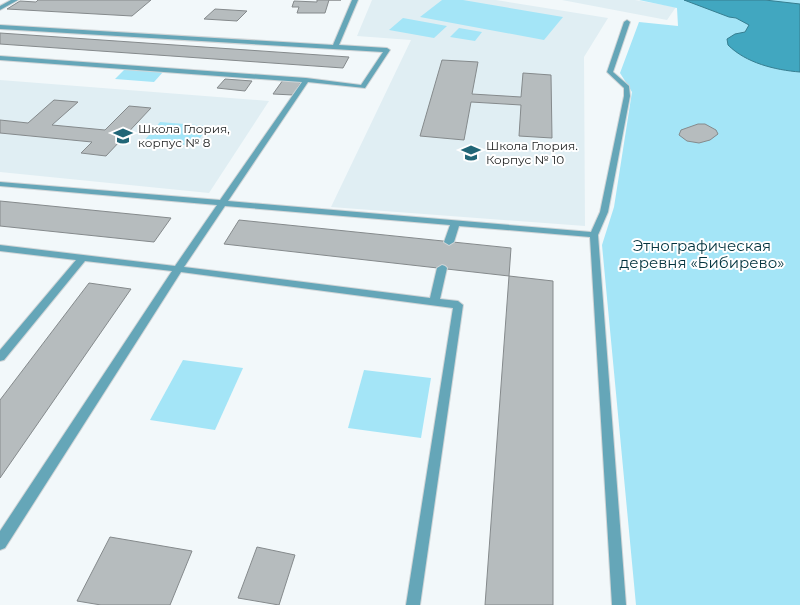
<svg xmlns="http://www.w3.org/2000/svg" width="800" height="605" font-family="Montserrat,sans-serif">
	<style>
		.built { fill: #e0eef3 }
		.green { fill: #a4e5f7 }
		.water { fill: #41a7c0; stroke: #367e90 }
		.building { fill: #b6bcbe; stroke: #858a8c }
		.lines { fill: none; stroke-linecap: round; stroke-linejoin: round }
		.service-casing { stroke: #d0d5d7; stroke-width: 2 }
		.service { fill: #65a6b8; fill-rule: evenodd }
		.labels { text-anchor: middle; stroke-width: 4; stroke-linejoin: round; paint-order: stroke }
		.far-poi-label { font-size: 12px; fill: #1d1f1f; stroke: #fff; text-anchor: start }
		.park-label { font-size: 15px; fill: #03343f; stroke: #fff }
	</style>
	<rect width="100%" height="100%" fill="#f2f8fa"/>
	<g class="built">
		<polygon points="372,0 496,0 608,18 584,57 585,226 331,207 411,40 357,36"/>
		<polygon points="562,0 635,0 676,7 667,20"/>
		<polygon points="0,80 269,101 209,193 0,172"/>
	</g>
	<g class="green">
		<polygon points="442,0 463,0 563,17 544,40 420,17"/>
		<polygon points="639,0 800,0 800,605 636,605 602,245 614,207 632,92 620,73 639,22 678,26 677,8"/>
		<polygon points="403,18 447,26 434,38 389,30"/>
		<polygon points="459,28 482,32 475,41 450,37"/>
		<polygon points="125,69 163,72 154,82 115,79"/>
		<polygon points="160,122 209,126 194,146 144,141"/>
		<polygon points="183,360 243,368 215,430 150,420"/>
		<polygon points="364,370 431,378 421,438 348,428"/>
	</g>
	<path class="water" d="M684,0h81l35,4v68c-25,-2 -54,-9 -72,-27l-1,-6 8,-5 10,-2 4,-7 -13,-7 -7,-1z"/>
	<g class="building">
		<polygon points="38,0 151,0 132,16 7,9 20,1 36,2"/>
		<polygon points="317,0 341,0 329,0 325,13 297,13 299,7 292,7 294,1 317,2"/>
		<polygon points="215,9 247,11 237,21 204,19"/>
		<polygon points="0,33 349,57 343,68 0,44"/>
		<polygon points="442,60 478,62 472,94 521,97 523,73 551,75 552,138 519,136 521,105 471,102 464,140 420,136"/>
		<polygon points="225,79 252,81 245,91 217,88"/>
		<polygon points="283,80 301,82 293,95 273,94"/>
		<polygon points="54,100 78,102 52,125 105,130 129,106 151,108 106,156 81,153 92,142 0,133 0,120 28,123"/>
		<polygon points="698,124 705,124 716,130 718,134 710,140 699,143 687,141 679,135 681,130"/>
		<polygon points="0,201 171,218 154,242 0,226"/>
		<polygon points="239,220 511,248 509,276 224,244"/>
		<polygon points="509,276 553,281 553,605 485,605"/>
		<polygon points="89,283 131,289 0,478 0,400"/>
		<polygon points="110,537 192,551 170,605 101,605 77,601"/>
		<polygon points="257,547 295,555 279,605 238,598"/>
	</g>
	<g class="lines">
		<g class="service-casing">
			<g id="service">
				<polygon points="11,0 18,0 0,10 0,6"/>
				<polygon points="352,0 358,0 339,45 387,48 390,50 365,88 308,82 228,201 591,232 600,212 624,96 624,88 607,72 624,22 627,20 630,22 613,72 629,86 630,96 608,212 598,235 626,605 612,605 590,237 459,226 454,242 449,245 444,242 450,225 225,206 184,267 430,298 437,268 442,265 445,266 447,268 440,299 458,301 463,305 420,605 406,605 453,308 181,272 5,548 0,550 0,531 172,271 85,261 4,360 0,361 0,350 76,260 0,251 0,245 175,266 217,205 0,186 0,182 220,200 302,82 0,60 0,56 306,78 361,85 383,52 0,29 0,25 333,45"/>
			</g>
		</g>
		<use href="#service" class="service"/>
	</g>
	<defs>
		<g id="school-bare" transform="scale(1.5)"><path d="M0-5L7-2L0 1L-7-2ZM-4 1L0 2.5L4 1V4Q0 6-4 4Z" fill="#216677" stroke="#fff" stroke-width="2.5" paint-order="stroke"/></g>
	</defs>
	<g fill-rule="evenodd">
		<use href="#school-bare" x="123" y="136"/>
		<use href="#school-bare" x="471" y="153"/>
	</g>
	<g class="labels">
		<g class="far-poi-label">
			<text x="138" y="133">Школа Глория,<tspan x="138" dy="14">корпус № 8</tspan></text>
			<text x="486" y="150">Школа Глория.<tspan x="486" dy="14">Корпус № 10</tspan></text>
		</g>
		<g class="park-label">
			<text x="702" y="251">Этнографическая<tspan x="702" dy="17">деревня «Бибирево»</tspan></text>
		</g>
	</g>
</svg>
